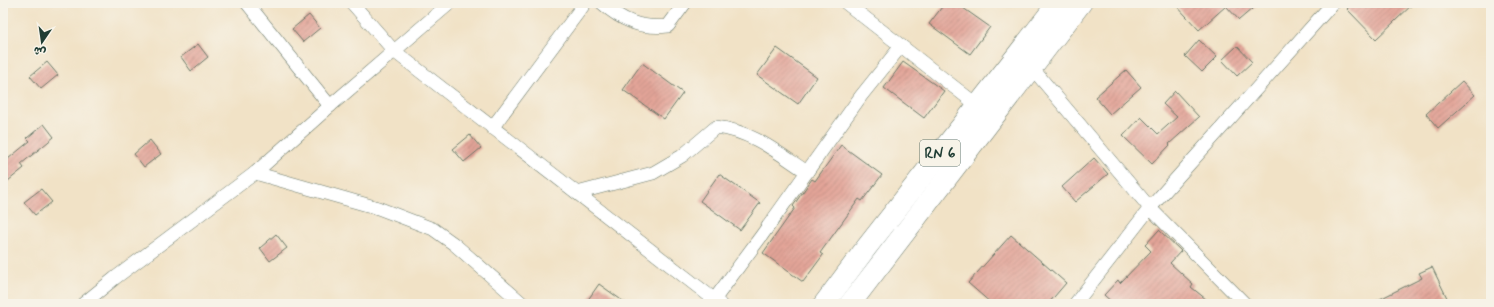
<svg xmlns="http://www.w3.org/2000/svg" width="1494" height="307" font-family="Mynerve,'Playpen Sans Arabic',sans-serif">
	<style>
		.building { fill: url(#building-hatch) }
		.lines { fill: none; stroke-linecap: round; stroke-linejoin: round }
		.minor-casing { stroke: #687767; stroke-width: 14 }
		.primary-casing { stroke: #687767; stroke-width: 22 }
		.minor { stroke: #fff; stroke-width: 13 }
		.primary { stroke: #fff; stroke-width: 21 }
		.labels { text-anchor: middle; stroke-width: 3; stroke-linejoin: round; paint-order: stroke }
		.shield { fill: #f7f3e8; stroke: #60746a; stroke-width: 1 }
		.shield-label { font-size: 15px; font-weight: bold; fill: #1f3d34 }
	</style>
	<defs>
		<pattern id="building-hatch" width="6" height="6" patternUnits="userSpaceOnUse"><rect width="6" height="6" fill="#e3a498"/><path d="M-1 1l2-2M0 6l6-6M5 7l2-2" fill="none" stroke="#b7877d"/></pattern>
	</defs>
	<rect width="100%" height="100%" fill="#f7f3e8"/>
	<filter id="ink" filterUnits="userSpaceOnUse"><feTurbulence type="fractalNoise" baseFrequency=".025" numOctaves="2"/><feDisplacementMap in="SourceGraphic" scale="8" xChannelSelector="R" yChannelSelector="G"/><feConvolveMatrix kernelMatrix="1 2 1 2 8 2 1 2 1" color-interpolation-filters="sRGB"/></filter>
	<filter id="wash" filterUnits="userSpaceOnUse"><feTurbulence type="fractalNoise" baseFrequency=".012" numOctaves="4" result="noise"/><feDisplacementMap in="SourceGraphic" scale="16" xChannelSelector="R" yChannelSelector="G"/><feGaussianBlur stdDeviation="0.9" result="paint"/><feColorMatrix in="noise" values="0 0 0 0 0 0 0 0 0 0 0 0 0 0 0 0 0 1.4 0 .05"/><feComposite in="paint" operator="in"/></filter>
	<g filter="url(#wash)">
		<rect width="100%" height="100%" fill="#f1e2c6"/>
		<g id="blocks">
			<g class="building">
				<polygon points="945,3 956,3 990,27 970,54 929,24"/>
				<polygon points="1174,3 1259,3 1239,20 1226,6 1199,30"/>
				<polygon points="1353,3 1414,3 1376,39 1347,9"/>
				<polygon points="309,15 320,28 303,42 292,29"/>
				<polygon points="1199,40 1217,57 1202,72 1185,56"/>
				<polygon points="198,44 208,57 191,71 181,57"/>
				<polygon points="1237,46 1252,62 1237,76 1222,60"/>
				<polygon points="777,48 817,77 798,104 757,75"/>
				<polygon points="47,62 58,75 41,89 30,76"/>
				<polygon points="903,62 944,91 924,118 884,88"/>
				<polygon points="642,63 683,93 664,119 623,90"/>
				<polygon points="1126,70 1141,87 1110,114 1095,97"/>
				<polygon points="1462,81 1475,95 1438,128 1426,114"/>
				<polygon points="1175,91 1199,117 1169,144 1170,145 1152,164 1123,136 1141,117 1158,134 1177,117 1163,104"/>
				<polygon points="44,124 54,137 21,164 24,168 3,185 3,163 30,141 27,138"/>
				<polygon points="470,135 481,148 464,162 453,149"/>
				<polygon points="150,140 161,154 144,167 134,154"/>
				<polygon points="841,145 882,175 862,201 859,199 820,253 823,255 803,282 763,253 795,208 793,206 812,179 815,181"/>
				<polygon points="1094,158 1108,174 1075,202 1062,187"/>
				<polygon points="719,174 760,203 740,230 700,201"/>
				<polygon points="41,189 52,202 35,215 24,202"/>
				<polygon points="1159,230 1181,251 1170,263 1193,284 1191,287 1212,304 1114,304 1104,295 1118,280 1120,283 1151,251 1145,245"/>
				<polygon points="276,234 287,248 270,261 260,248"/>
				<polygon points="1011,235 1066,283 1048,304 992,304 968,283"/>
				<polygon points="1432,267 1450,304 1370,304 1422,278 1419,273"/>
				<polygon points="599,284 627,304 585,304"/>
			</g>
		</g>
	</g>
	<g filter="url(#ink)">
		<use href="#blocks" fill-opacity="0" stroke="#687767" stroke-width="1"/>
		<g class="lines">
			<g class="minor-casing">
				<g id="minor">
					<polyline points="247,3 330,106"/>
					<polyline points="352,3 394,51 720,304"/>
					<path d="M602,3c20,18 39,26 66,23l17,-23"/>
					<polyline points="846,3 977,105"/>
					<polyline points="1027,62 1150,208 1245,304"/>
					<polyline points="492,128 585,3"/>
					<polyline points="255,173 378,208 433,229 454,244 523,304"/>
					<path d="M577,193l76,-20 29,-17 34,-29c36,4 62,26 91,45"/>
					<polyline points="83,304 115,278 255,173 330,106 450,3"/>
					<polyline points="711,304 762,235 861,96 901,46"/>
					<polyline points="1075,304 1150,208 1333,3"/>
				</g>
			</g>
			<g class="primary-casing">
				<g id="primary">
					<polyline points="824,304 866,248 1058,3"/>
					<polyline points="850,304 1081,3"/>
				</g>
			</g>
			<use href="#minor" class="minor"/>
			<use href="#primary" class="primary"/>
		</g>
	</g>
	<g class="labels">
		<rect class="shield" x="920" y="140" width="40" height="26" rx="3"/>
		<g class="shield-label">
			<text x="940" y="158">RN 6</text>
		</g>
	</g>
	<rect width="1494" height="307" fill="none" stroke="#f7f3e8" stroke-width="16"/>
	<g transform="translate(42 42) rotate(193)" stroke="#f7f3e8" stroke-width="3" paint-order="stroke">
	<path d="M0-3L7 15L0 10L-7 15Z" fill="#1f3d34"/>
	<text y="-6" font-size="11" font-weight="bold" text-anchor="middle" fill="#1f3d34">ش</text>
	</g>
</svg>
